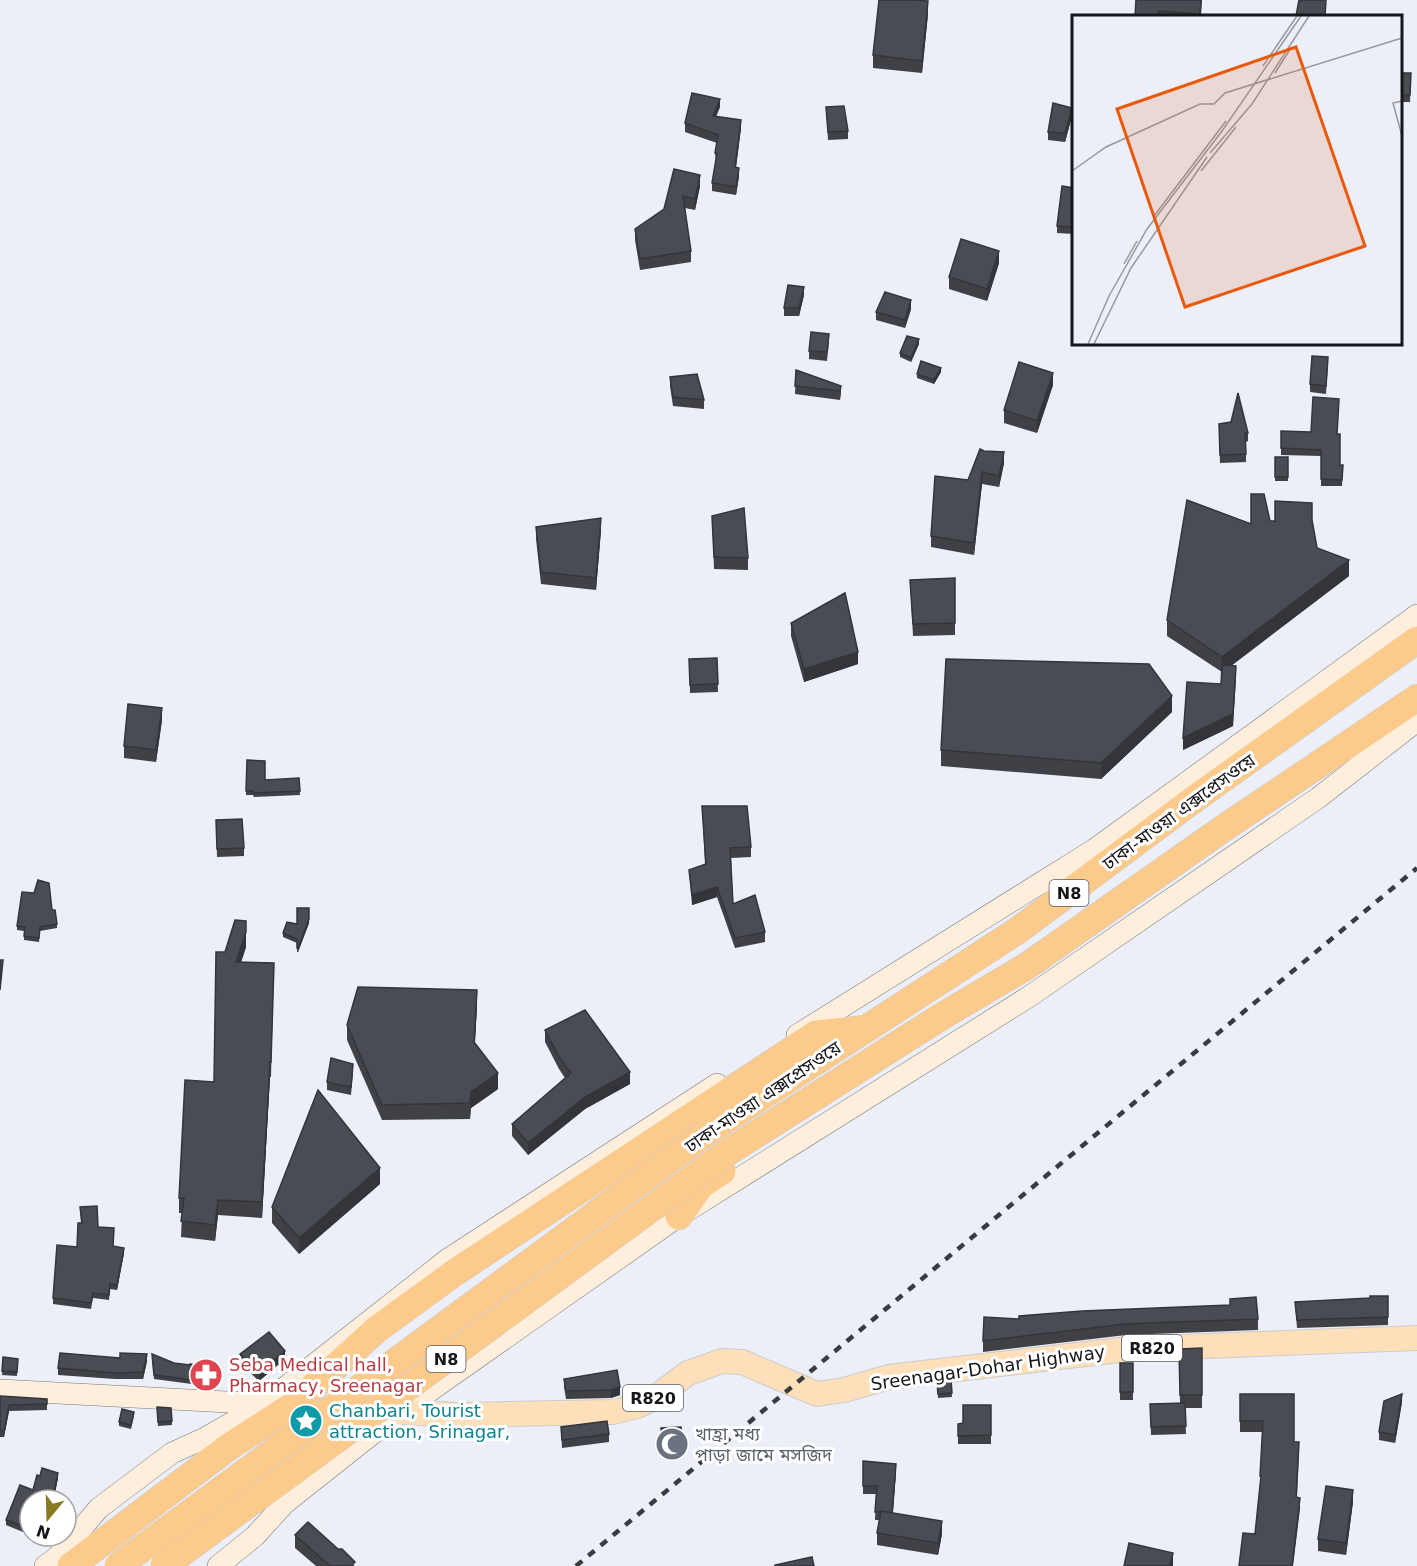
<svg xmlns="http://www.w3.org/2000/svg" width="1417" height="1566" font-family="'DejaVu Sans','Noto Sans Bengali',sans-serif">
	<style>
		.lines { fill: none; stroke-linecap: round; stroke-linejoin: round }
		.secondary-casing { stroke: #75777f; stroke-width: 22 }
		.primary-casing { stroke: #cccccd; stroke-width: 26 }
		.highway-casing { stroke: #cccccd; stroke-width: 28 }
		.secondary { stroke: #feefdc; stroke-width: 21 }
		.primary { stroke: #fddfb9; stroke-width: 24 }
		.highway { stroke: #fcca8b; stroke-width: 27 }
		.rail { stroke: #3a3b3f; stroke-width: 4.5; stroke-dasharray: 8 8; stroke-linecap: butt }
		.highway-bridge-casing { stroke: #cccccd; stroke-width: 28; stroke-linecap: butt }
		.highway-bridge { stroke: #fcca8b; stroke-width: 27 }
		.wall { fill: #404147 }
		.shaded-wall { fill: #34353a }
		.building { fill: #4a4c53; stroke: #34353a; stroke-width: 1.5 }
		.labels { text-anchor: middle; stroke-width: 6; stroke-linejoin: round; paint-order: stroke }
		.shield { fill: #fff; stroke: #5c5d5f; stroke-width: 1.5 }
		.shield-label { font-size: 16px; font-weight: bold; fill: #16171a }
		.street-label { font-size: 18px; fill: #16171a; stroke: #fff }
		.health-label { font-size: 18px; fill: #be3a42; stroke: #fff; text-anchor: start }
		.culture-label { font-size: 18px; fill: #0d838f; stroke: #fff; text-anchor: start }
		.worship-label { font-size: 18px; fill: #5b616d; stroke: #fff; text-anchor: start }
		.inset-road { fill: none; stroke: #96999f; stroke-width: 1.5 }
		.view { fill: #e8590c; fill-opacity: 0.15; stroke: #e8590c; stroke-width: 3 }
		.inset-edge { fill: none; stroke: #16171a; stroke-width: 3 }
	</style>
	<rect width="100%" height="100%" fill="#eceff8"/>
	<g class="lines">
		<g class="secondary-casing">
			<g id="secondary">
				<polyline points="797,1035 1095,849 1417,615"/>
				<polyline points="0,1390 264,1404"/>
				<polyline points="45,1566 57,1557 99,1508 172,1453 205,1438 264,1404 448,1259 717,1084"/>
				<polyline points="218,1566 255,1536 285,1503 400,1412 679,1216 1030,996 1318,798 1417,721"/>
			</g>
		</g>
		<g class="primary-casing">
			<polyline id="primary" points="400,1412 458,1415 613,1412 637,1406 656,1397 688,1373 722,1361 742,1362 817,1394 844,1390 889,1377 1128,1349 1417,1338"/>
		</g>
		<g class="highway-casing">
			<g id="highway">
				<polyline points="710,1130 1017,931 1193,800 1417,640"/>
				<polyline points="728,1152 944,1015 1027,966 1224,828 1417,698"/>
				<polyline points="679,1216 701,1185 722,1171"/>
				<polyline points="71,1566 230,1446 292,1406 376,1330 454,1273 816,1034 865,1029"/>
			</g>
		</g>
		<use href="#secondary" class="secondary"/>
		<use href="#primary" class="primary"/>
		<use href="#highway" class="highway"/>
		<polyline class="rail" points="576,1566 1417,868"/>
		<g class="highway-bridge-casing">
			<g id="highway-bridge">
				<polyline points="118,1566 710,1130"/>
				<polyline points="164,1566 728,1152"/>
			</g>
		</g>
		<use href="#highway-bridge" class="highway-bridge"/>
	</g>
	<g class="wall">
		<polygon points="1136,0 1202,0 1201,16 1135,16"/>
		<polygon points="928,14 922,73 873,68 873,55"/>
		<polygon points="1401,73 1411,73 1410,102 1401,102"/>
		<polygon points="720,107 716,116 741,128 736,167 739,176 736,195 712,191 712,183 716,161 715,153 717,143 685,132 685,123"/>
		<polygon points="826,107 848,131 848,139 828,140"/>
		<polygon points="1072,116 1065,142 1048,140 1048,132"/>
		<polygon points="700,186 695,210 685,208 691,251 691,262 640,270 635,240 635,229 664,209"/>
		<polygon points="1074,188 1074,234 1057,233 1057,226"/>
		<polygon points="999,263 987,301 949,289 949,277"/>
		<polygon points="804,295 799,316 784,316 784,308"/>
		<polygon points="911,309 905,328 876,320 876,312"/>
		<polygon points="829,342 827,361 809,359 809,351"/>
		<polygon points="919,344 911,362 900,357 900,353"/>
		<polygon points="1328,365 1326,394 1310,392 1310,384"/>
		<polygon points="796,370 841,386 841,394 840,400 795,394"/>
		<polygon points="941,372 934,384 917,378 917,374"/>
		<polygon points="670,377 704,400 704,409 673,406 670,386"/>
		<polygon points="1053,385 1037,433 1004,423 1004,410"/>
		<polygon points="1219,424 1248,433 1248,441 1246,442 1246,462 1220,463"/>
		<polygon points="1281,431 1337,434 1340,465 1343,465 1342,486 1321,486 1321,456 1281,455"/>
		<polygon points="980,449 1004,463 999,487 982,484 974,555 931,547 931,536 968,480"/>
		<rect x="1275" y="457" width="13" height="24"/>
		<polygon points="712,516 748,558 748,570 714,569"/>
		<polygon points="1270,521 1312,522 1317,548 1349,576 1230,666 1236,679 1233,726 1183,750 1221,684 1222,672 1167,636 1167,620 1251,524"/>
		<polygon points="536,527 601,530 596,590 541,584 536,539"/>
		<polygon points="955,578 955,635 913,636 910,580"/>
		<polygon points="791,623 858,664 804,682 791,636"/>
		<polygon points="717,658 718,692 690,693 689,659"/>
		<polygon points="1172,712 1101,779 941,766 941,750"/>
		<polygon points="162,720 156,762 124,758 124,746"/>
		<polygon points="247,760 265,780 299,778 300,795 254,797 253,795 246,795"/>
		<polygon points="702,806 751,847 751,857 731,858 733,904 765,932 765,942 735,948 717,897 692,905 689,870 705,864"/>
		<polygon points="216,820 244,848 244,856 217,857"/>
		<polygon points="309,908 309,923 298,952 297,952 297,943 283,937 283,933 297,924"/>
		<polygon points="52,910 57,924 57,928 40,931 39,942 24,940 24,931 17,930 17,926"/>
		<polygon points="246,937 246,947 241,962 274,963 271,1077 270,1077 262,1218 218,1215 215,1241 181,1237 182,1213 179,1213 179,1198 214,1082"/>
		<polygon points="477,1005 475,1043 498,1089 471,1108 470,1119 382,1120 347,1040 347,1025"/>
		<polygon points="545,1030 630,1084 585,1109 528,1155 512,1136 512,1124 565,1078 559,1069 545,1042"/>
		<polygon points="353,1073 351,1095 327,1090 327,1082"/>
		<polygon points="380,1184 299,1254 272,1223 272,1207"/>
		<polygon points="80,1207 98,1227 113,1246 124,1253 117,1290 110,1289 109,1300 93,1298 91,1309 53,1304 53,1298 77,1247 81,1223"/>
		<polygon points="1388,1296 1388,1325 1297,1328 1295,1302 1370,1298"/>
		<polygon points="1230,1299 1258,1319 1258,1330 1126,1335 983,1352 983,1341 1019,1319 1230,1305"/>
		<polygon points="1202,1348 1202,1408 1185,1408 1186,1434 1151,1435 1150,1404 1180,1403 1179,1349"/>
		<polygon points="240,1354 285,1359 259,1381 240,1363"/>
		<polygon points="3,1357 18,1359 17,1376 2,1375"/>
		<polygon points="152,1359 210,1372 207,1386 154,1379"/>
		<polygon points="147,1361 143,1379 115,1379 58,1375 58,1368"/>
		<rect x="1120" y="1363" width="13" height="37"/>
		<polygon points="617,1370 620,1395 611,1398 566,1399 564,1387 564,1379"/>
		<polygon points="951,1380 952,1397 938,1398 937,1382"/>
		<polygon points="1240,1394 1294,1442 1299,1453 1297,1498 1300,1509 1255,1534 1260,1487 1263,1432 1240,1432"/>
		<polygon points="0,1396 47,1399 47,1410 9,1411 4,1437 0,1437"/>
		<polygon points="1402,1402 1395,1443 1379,1440 1379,1432"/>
		<polygon points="991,1405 991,1444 958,1444 958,1424 963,1423"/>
		<polygon points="157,1411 172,1421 172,1425 158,1426"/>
		<polygon points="134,1416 131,1429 119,1426 119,1422"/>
		<polygon points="561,1427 609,1434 609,1442 562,1448"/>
		<polygon points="681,1427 681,1451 663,1452 661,1428"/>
		<polygon points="863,1461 896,1472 893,1513 942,1534 938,1555 877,1545 877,1533 879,1520 875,1520 876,1494 863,1494"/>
		<polygon points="42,1468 58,1473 58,1478 54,1498 51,1497 50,1500 30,1500 30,1521 28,1520 23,1532 6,1525 6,1520 20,1485 33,1490 37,1475 40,1476"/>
		<polygon points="1353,1502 1346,1555 1318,1551 1318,1539"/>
		<polygon points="295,1535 355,1566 316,1566 295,1548"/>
	</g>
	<g class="shaded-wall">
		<polygon points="928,1 928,14 922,73 922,61"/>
		<polygon points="720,99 720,107 713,124 713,116"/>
		<polygon points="1072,108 1072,116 1065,142 1065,133"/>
		<polygon points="741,120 741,128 735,175 735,167"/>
		<polygon points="739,168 739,176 736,195 736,187"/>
		<polygon points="700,175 700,186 695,210 695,199"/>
		<polygon points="999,251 999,263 987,301 987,289"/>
		<polygon points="804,287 804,295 799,316 799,308"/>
		<polygon points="911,300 911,309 905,328 905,320"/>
		<polygon points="919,339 919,344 911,362 911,358"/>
		<polygon points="941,368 941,372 934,384 934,380"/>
		<polygon points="1053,373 1053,385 1037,433 1037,421"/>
		<polygon points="1004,452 1004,463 999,487 999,476"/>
		<polygon points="982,472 982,484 974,555 974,543"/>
		<polygon points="601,518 601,530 596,590 596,578"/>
		<polygon points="1349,560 1349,576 1222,673 1222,657"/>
		<polygon points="858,652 858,664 804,682 804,669"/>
		<polygon points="1236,666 1233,726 1183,750 1183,738"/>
		<polygon points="1172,696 1172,712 1101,779 1101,763"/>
		<polygon points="162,708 162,720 156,762 156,750"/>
		<polygon points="717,887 717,897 692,905 692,895"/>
		<polygon points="309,919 309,923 298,952 298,948"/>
		<polygon points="246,921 246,947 236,978 236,962"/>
		<polygon points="477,990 477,1005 474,1058 474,1042"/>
		<polygon points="270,1062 270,1077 262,1218 262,1202"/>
		<polygon points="630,1072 630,1084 585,1109 528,1155 528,1143 585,1097"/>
		<polygon points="498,1073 498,1089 471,1108 470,1119 471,1092"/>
		<polygon points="380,1168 380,1184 299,1254 299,1238"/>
		<polygon points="218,1200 218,1215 215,1241 215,1225"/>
		<polygon points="124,1248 124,1253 117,1290 117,1285"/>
		<polygon points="285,1351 285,1359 259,1381 259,1373"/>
		<polygon points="147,1354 147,1361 143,1379 143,1372"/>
		<polygon points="620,1387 620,1395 611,1398 611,1390"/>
		<polygon points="1402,1394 1402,1402 1395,1443 1395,1435"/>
		<polygon points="9,1405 9,1411 4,1437 4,1431"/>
		<polygon points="896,1464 896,1472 892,1521 892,1513"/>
		<polygon points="58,1473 58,1478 54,1498 54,1492"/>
		<polygon points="1353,1490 1353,1502 1346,1555 1346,1543"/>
		<polygon points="1300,1498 1300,1509 1293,1566 1292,1566"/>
		<polygon points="28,1514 28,1520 23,1532 23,1526"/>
		<polygon points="942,1521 942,1534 938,1555 938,1543"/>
		<polygon points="1173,1553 1173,1566 1170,1566"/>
	</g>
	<g class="building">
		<polygon points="879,0 915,0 928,1 922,61 873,55"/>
		<polygon points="1136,0 1201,0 1200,14 1159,11 1158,16 1135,16"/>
		<polygon points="1299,0 1326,0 1325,16 1296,16"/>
		<polygon points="1401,73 1411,73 1410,95 1401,95"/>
		<polygon points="692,93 720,99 713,116 741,120 735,167 739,168 736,187 712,183 717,153 715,153 718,135 685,123"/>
		<polygon points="1053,103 1072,108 1065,133 1048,132"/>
		<polygon points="844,106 848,131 828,132 826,107"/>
		<polygon points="674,169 700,175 695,199 683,196 691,251 640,259 635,229 664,209"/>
		<polygon points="1062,186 1074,188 1074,227 1057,226"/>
		<polygon points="961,239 999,251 987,289 949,277"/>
		<polygon points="788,285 804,287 799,308 784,308"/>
		<polygon points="885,292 911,300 905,320 876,312"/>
		<polygon points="811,332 829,334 827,352 809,351"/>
		<polygon points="907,336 919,339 911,358 900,353"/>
		<polygon points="1312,356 1328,357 1326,386 1310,384"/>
		<polygon points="921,361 941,368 934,380 917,374"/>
		<polygon points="1019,362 1053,373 1037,421 1004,410"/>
		<polygon points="796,370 841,386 840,391 795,386"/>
		<polygon points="697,374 704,400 673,397 670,377"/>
		<polygon points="1238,393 1248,433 1245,433 1246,454 1220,455 1219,424 1231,422"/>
		<polygon points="1313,397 1339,399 1337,434 1340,434 1340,465 1343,465 1342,480 1321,479 1321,450 1281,448 1281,431 1311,432"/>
		<polygon points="980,449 984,451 1004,452 999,476 982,472 974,543 931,536 935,476 968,480"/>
		<rect x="1275" y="457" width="13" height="20"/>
		<polygon points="1251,494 1264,494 1270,521 1275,521 1275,501 1312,503 1312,520 1317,548 1349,560 1222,657 1167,620 1187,500 1251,524"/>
		<polygon points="744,508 748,558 714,557 712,516"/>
		<polygon points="601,518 596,578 541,572 536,527"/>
		<polygon points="955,578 955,623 913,624 910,580"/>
		<polygon points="845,593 858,652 804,669 791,623"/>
		<polygon points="717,658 718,684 690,685 689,659"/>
		<polygon points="946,659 1149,664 1172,696 1101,763 941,750"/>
		<polygon points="1222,665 1236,666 1233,714 1183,738 1187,682 1221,684"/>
		<polygon points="128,704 162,708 156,750 124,746"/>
		<polygon points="247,760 265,761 265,780 299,778 300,791 254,793 253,791 246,791"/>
		<polygon points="702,806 747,806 751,847 730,848 733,904 755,895 765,932 735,938 717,887 692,895 689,870 706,864"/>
		<polygon points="242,819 244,848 217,849 216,820"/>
		<polygon points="38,880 49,883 52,910 55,910 57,924 40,927 39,938 24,936 25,927 17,926 22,892 34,893"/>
		<polygon points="297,908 309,908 309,919 298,948 297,948 297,939 283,933 287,922 297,924"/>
		<polygon points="235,920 246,921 246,932 236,962 274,963 271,1062 270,1062 262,1202 218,1200 215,1225 181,1221 184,1198 179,1198 185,1080 214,1082 216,952 225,952"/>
		<polygon points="0,960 3,960 0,990"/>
		<polygon points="358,987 477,990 474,1042 498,1073 471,1092 470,1103 382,1105 347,1025"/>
		<polygon points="585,1010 630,1072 585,1097 528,1143 512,1124 571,1073 559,1057 545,1030"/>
		<polygon points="331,1058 353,1064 351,1087 327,1082"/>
		<polygon points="318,1090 380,1168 299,1238 272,1207"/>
		<polygon points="97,1206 98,1227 114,1228 113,1246 124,1248 117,1285 110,1284 109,1295 93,1293 91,1303 53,1298 57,1245 77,1247 78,1223 82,1223 80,1207"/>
		<polygon points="1370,1296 1388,1296 1388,1317 1297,1320 1295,1302 1370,1298"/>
		<polygon points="1256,1297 1258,1319 1126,1324 983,1341 984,1317 1019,1319 1019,1316 1082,1311 1230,1305 1230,1299"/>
		<polygon points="269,1332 285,1351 259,1373 240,1354"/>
		<polygon points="1202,1348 1202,1395 1180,1395 1179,1349"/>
		<polygon points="60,1353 120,1358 120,1353 147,1354 143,1372 115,1373 58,1368"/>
		<polygon points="152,1354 174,1363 190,1365 190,1364 210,1368 207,1382 154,1375"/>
		<polygon points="3,1357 18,1359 17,1372 2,1371"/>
		<rect x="1120" y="1363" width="13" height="29"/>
		<polygon points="617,1370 620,1387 611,1390 566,1391 564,1379"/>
		<polygon points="951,1380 952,1393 938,1394 937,1382"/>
		<polygon points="1240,1394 1294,1394 1294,1442 1299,1442 1296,1497 1300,1498 1292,1566 1239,1566 1243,1533 1255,1534 1261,1476 1260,1476 1263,1421 1240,1421"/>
		<polygon points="1402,1394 1395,1435 1379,1432 1384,1401"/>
		<polygon points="0,1396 47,1399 47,1404 9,1405 4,1431 0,1430"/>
		<polygon points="1185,1403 1186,1426 1151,1427 1150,1404"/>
		<polygon points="963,1405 991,1405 991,1435 958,1436 958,1424 963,1423"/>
		<polygon points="157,1407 171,1408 172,1421 158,1422"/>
		<polygon points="122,1409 134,1412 131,1425 119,1422"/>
		<polygon points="607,1421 609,1434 562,1440 561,1427"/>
		<polygon points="681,1427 681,1443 663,1444 661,1428"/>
		<polygon points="863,1461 896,1464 892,1513 881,1511 880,1512 875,1512 877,1486 863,1486"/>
		<polygon points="42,1468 58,1473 54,1492 51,1492 48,1500 30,1500 30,1515 28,1514 23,1526 6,1520 20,1485 33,1490 37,1475 40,1476"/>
		<polygon points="1326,1486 1353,1490 1346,1543 1318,1539"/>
		<polygon points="881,1511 942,1521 938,1543 877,1533"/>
		<polygon points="308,1522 338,1549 342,1549 355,1562 352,1565 353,1566 328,1566 329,1565 295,1535"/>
		<polygon points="1129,1543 1173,1553 1170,1566 1124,1566"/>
		<polygon points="812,1557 814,1566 775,1566 775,1565"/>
	</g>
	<defs>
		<g id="pharmacy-disc" transform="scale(1.725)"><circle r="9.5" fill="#e0444e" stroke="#fff"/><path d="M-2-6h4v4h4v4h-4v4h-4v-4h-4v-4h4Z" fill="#fff"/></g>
		<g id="sight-disc" transform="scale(1.725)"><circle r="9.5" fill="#0f9aa8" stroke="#fff"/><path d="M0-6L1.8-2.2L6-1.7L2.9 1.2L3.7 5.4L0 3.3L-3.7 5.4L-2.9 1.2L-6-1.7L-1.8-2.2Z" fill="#fff"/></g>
		<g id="mosque-disc" transform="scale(1.725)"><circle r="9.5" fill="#6b7280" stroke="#fff"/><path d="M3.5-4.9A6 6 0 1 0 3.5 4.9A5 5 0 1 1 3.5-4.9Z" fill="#fff"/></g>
	</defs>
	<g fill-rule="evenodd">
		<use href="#pharmacy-disc" x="206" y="1375"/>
		<use href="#sight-disc" x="306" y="1421"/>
		<use href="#mosque-disc" x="672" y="1444"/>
	</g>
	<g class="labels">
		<g class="shield">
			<rect x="1049.5" y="880" width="39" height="26" rx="4.5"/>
			<rect x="1122" y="1335" width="60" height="26" rx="4.5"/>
			<rect x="426.5" y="1346" width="39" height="26" rx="4.5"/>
			<rect x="623" y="1385" width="60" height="26" rx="4.5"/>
		</g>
		<g class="shield-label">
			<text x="1069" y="899">N8</text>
			<text x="1152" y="1354">R820</text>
			<text x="446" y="1365">N8</text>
			<text x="653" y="1404">R820</text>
		</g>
		<g class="street-label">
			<text transform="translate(1179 812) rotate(-36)" y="6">ঢাকা-মাওয়া এক্সপ্রেসওয়ে</text>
			<text transform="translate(763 1097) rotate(-34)" y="6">ঢাকা-মাওয়া এক্সপ্রেসওয়ে</text>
			<text transform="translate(988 1368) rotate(-8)" y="6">Sreenagar-Dohar Highway</text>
		</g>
		<g class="health-label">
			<text x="229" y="1371">Seba Medical hall,<tspan x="229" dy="21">Pharmacy, Sreenagar</tspan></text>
		</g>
		<g class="culture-label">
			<text x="329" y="1417">Chanbari, Tourist<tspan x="329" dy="21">attraction, Srinagar,</tspan></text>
		</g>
		<g class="worship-label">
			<text x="695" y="1440">খাহ্রা মধ্য<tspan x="695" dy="21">পাড়া জামে মসজিদ</tspan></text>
		</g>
	</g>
	<g transform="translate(1072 15)">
		<rect width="330" height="330" fill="#eceff8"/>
		<path class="inset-road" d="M191,51l34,-50M203,58l14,-22M330,86l-9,2 9,33M138,138l42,-49 57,-88M0,156l34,-24 94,-43h14l11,-11 177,-55M129,156l35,-44M82,201l72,-95M52,249l13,-23M16,329l21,-48 38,-67 75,-98 79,-115M22,329l37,-76 76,-111"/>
		<path class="view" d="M224,32l69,199 -180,61 -68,-198z"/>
		<rect width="330" height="330" class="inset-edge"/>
	</g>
	<g transform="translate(48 1518) rotate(199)"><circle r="28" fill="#ffffff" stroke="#a2a2a3" stroke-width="1.5"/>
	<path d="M0-4.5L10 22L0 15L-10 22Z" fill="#887c22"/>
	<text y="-9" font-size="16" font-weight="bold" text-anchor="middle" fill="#16171a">N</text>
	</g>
</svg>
